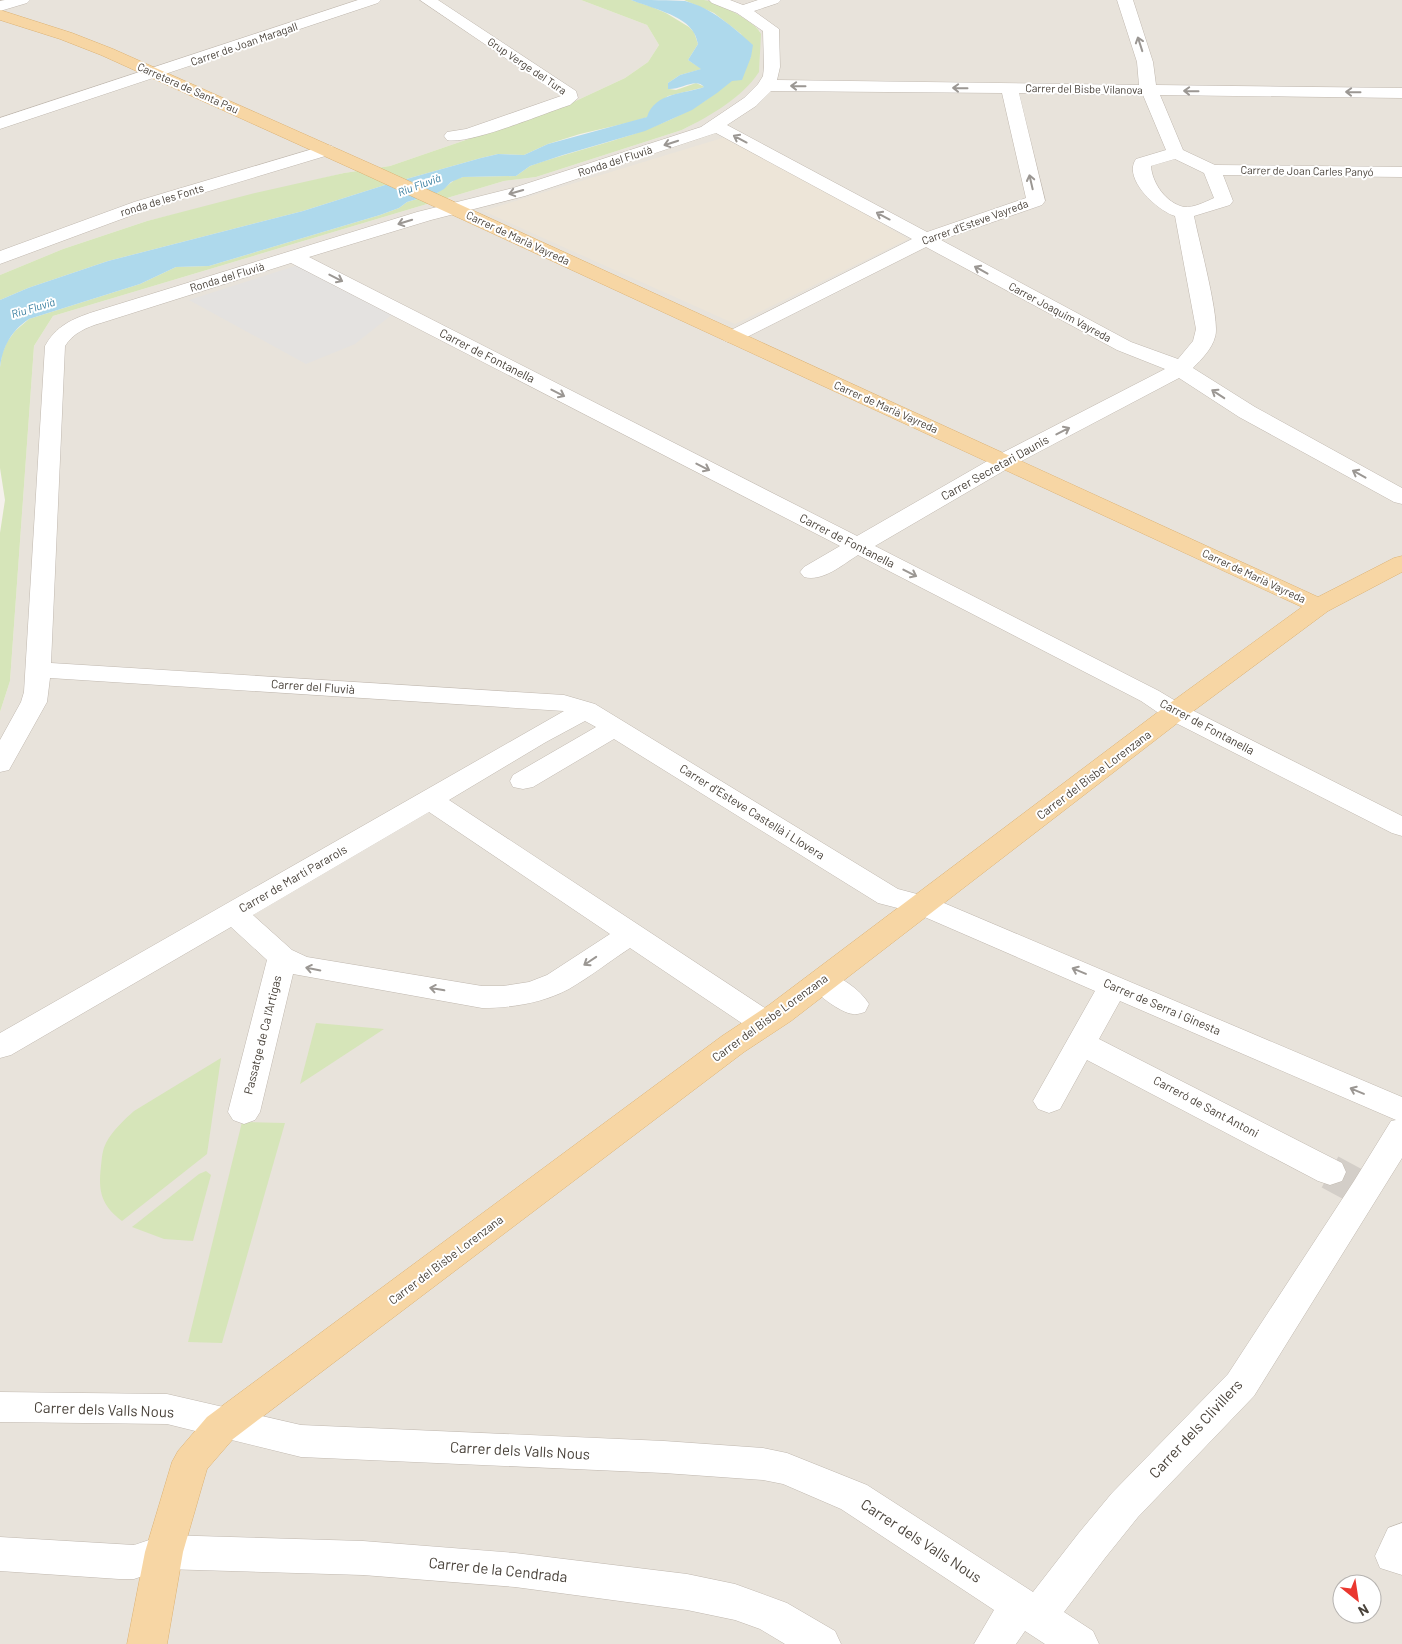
<svg xmlns="http://www.w3.org/2000/svg" width="1402" height="1644" font-family="Barlow,sans-serif">
	<style>
		.residential { fill: #e8e3db; fill-rule: evenodd }
		.education { fill: #ede5d8 }
		.green { fill: #d6e5b9 }
		.parking { fill: #e4e2e0 }
		.water { fill: #aed9ec }
		.lines { fill: none; stroke-linecap: round; stroke-linejoin: round }
		.minor-tunnel { stroke: #d3cec8; stroke-width: 35; stroke-dasharray: 35 18; stroke-linecap: butt }
		.minor-casing { stroke: #c0b8af; stroke-width: 1 }
		.major-casing { stroke: #dcb274; stroke-width: 1 }
		.minor { fill: #fff; fill-rule: evenodd }
		.major { fill: #f7d6a4; fill-rule: evenodd }
		.oneway { stroke: #9b9793 }
		.labels { text-anchor: middle; stroke-width: 4; stroke-linejoin: round; paint-order: stroke }
		.far-street-label { font-size: 11px; fill: #49423a; stroke: #fff }
		.far-water-label { font-size: 11px; font-style: italic; fill: #367d9e; stroke: #fff }
		.street-label { font-size: 12px; fill: #49423a; stroke: #fff }
		.near-street-label { font-size: 15px; fill: #49423a; stroke: #fff }
	</style>
	<rect width="100%" height="100%" fill="#f5f1ec"/>
	<g class="residential">
		<polygon points="0,0 581,0 647,25 659,45 648,62 625,78 567,105 390,166 344,173 147,221 63,249 0,275"/>
		<path d="M704,0h698v1644h-1402v-932l10,-31 24,-335 19,-30 451,-135 32,-4 146,-47 13,-7 43,-28 21,-24 1,-40 -38,-24zM1342,1584h30v30h-30z"/>
	</g>
	<polygon class="education" points="732,135 908,239 735,324 483,211"/>
	<g class="green">
		<polygon points="581,0 631,0 652,7 666,13 689,27 694,32 698,44 688,60 702,69 680,75 668,83 669,89 676,90 696,83 705,87 668,96 657,104 648,117 631,122 580,134 548,144 524,155 498,154 481,158 385,185 303,211 108,261 28,288 0,300 0,275 63,249 147,221 251,194 344,173 390,166 567,105 625,78 648,62 659,45 647,25"/>
		<path d="M684,0c6,0 13,0 20,0 12,2 53,22 57,34l-2,38c-17,26 -49,44 -77,58l-146,47 -32,4 -451,135 -19,30 -24,335 -10,31v-179l5,-33 -5,-32v-101l2,-13 5,-12 8,-11 14,-12 111,-35 36,-17 33,-1 171,-51 19,-7 8,-6 30,-9 19,-14 7,-2 53,-1 14,-10c77,-27 170,-38 221,-109l-10,-23 -27,-21z"/>
		<polygon points="316,1023 384,1029 300,1084"/>
		<path d="M221,1058l-14,96 -85,67c-21,-16 -24,-30 -21,-55 1,-8 1,-15 5,-23 6,-12 18,-23 28,-32z"/>
		<polygon points="242,1122 285,1123 222,1343 188,1342"/>
		<polygon points="206,1171 211,1175 193,1241 164,1239 132,1227 199,1174"/>
	</g>
	<polygon class="parking" points="298,265 394,313 355,344 306,364 189,300"/>
	<path class="water" d="M631,0c15,0 40,0 54,1 27,7 48,26 68,44l-2,12 -9,23 -10,1 -15,12 -25,17 -47,21 -82,24 -33,11 -14,10 -53,1 -12,5 -7,7 -7,4 -30,9 -8,6 -19,7 -171,51 -33,1 -36,17 -111,35c-18,12 -26,27 -29,48v-67l28,-12 80,-27 195,-50 82,-26 96,-27 17,-4 26,1 24,-11 99,-27c8,-25 38,-23 57,-30 -8,-10 -23,3 -36,2v-6l12,-8 21,-6 -13,-9 10,-16c-1,-3 -2,-8 -4,-11 -9,-18 -46,-26 -63,-33z"/>
	<g class="lines">
		<polyline class="minor-tunnel" points="1330,1172 1356,1186"/>
		<g class="minor-casing">
			<g id="minor">
				<polygon points="5,0 30,0 27,3 0,11 0,1"/>
				<polygon points="358,0 381,0 378,3 0,129 0,118"/>
				<path d="M420,0h18l138,91 2,7 -8,7c-26,8 -100,40 -123,35l-3,-4 3,-4 19,-3 95,-33z"/>
				<path d="M709,0h21l13,5 15,-5h23l-3,3 -24,8 25,18 1,38 -3,13 362,5 -2,-23 -20,-62h16l20,62 3,23 246,3v10l-242,-3 23,55 32,15 187,2v10l-179,-2 10,26 -3,4 -36,11c4,22 27,105 21,121 -3,12 -14,23 -22,31l62,39 147,81v16l-8,-2 -155,-85 -60,-39 -167,88 -137,80 284,145 25,15 218,110v20l-10,-3 -226,-115 -25,-17 -283,-146c-16,10 -35,27 -54,22l-4,-5 4,-5 36,-21 -549,-283 -190,60c-14,4 -28,10 -36,23l-14,317 513,32 31,9 303,185 34,9 470,199v61l-148,238 -116,121 -33,41 -41,54 29,19 6,13h-54l-20,-13 -9,13h-42l20,-34 -153,-101 -58,-25 -20,-4 -99,-7 -363,-16 -134,-33 -167,-2v-30l167,2 134,31 363,16 99,7 24,5 80,32 166,107 45,-58 34,-41 116,-119 126,-193 37,-60 5,-1 -276,-119 -21,38 243,124 4,9 -4,9 -12,4 -12,-4 -231,-121 -27,49 -11,4 -11,-4 -5,-8 62,-110 -182,-79 -35,-9 -264,-164 -81,48 -10,2 -10,-2 -3,-6 3,-6 83,-48 -11,-6 -39,21 -97,58 325,214 4,8 -4,8 -11,3 -11,-3 -122,-82c-20,13 -40,29 -61,41 -26,14 -58,19 -87,19l-189,-34 -33,138 -5,8 -11,4 -11,-4 -5,-8 39,-152 -36,-33 -220,128 -11,3v-25l564,-322 -514,-33 -3,24 -38,68 -9,2v-32l21,-38 3,-10 21,-346c11,-20 27,-27 48,-34l324,-100 96,-24 188,-61 43,-29 14,-14 5,-8 1,-9 -1,-36 -26,-18 -25,-10zM771,91l231,2 24,105 -99,34 -200,-107 29,-19zM1019,93l124,2 23,55 -30,9c-14,20 22,52 39,57l21,113 -3,12 -15,18 -47,-17 -190,-102 101,-35 3,-4zM716,133l196,106 -187,94 -3,4 3,4 7,2 7,-2 187,-94 191,103 48,19 -169,87 -139,80 -548,-279 122,-37 94,-24zM1175,159l29,14 10,25c-9,4 -21,10 -30,9 -18,-4 -32,-24 -33,-41zM429,812l181,122 -63,41 -18,7 -26,4h-21l-175,-29 -15,-7 -39,-35z"/>
				<polygon points="326,145 332,146 335,150 332,154 146,210 0,264 0,251 134,202"/>
				<path d="M822,971c17,4 38,18 47,33l-4,8c-4,1 -9,3 -12,2 -13,-1 -40,-22 -46,-33l4,-7z"/>
				<polygon points="1402,1523 1402,1575 1380,1568 1375,1556 1388,1528"/>
				<polygon points="164,1535 363,1541 515,1553 687,1574 735,1584 787,1603 835,1631 841,1644 785,1644 760,1629 735,1620 687,1610 515,1587 363,1575 164,1569 134,1579 119,1579 0,1571 0,1537 134,1545"/>
			</g>
		</g>
		<g class="major-casing">
			<polygon id="major" points="0,10 72,33 113,49 378,167 1318,597 1394,558 1402,556 1402,572 1328,611 1184,718 791,1021 744,1052 233,1439 207,1469 202,1486 183,1552 167,1644 127,1644 145,1552 172,1462 178,1451 207,1417 722,1036 769,1005 1166,706 1302,607 366,175 101,55 60,39 0,20"/>
		</g>
		<use href="#minor" class="minor"/>
		<use href="#major" class="major"/>
	</g>
	<defs><path id="oneway-shaft" d="M-6 0H5M1.5-3L5.5 0L1.5 3" fill="none" stroke-width="1.6" stroke-linecap="round" stroke-linejoin="round" transform="scale(1.25)"/></defs>
	<g class="oneway">
		<use href="#oneway-shaft" transform="translate(1140 44) rotate(-108)"/>
		<use href="#oneway-shaft" transform="translate(798 86) rotate(-179)"/>
		<use href="#oneway-shaft" transform="translate(960 88) rotate(-179)"/>
		<use href="#oneway-shaft" transform="translate(1191 91) rotate(-179)"/>
		<use href="#oneway-shaft" transform="translate(1353 92) rotate(-179)"/>
		<use href="#oneway-shaft" transform="translate(740 139) rotate(-152)"/>
		<use href="#oneway-shaft" transform="translate(671 143) rotate(162)"/>
		<use href="#oneway-shaft" transform="translate(1031 182) rotate(-103)"/>
		<use href="#oneway-shaft" transform="translate(516 192) rotate(164)"/>
		<use href="#oneway-shaft" transform="translate(883 216) rotate(-152)"/>
		<use href="#oneway-shaft" transform="translate(405 222) rotate(163)"/>
		<use href="#oneway-shaft" transform="translate(981 270) rotate(-151)"/>
		<use href="#oneway-shaft" transform="translate(336 278) rotate(27)"/>
		<use href="#oneway-shaft" transform="translate(558 393) rotate(27)"/>
		<use href="#oneway-shaft" transform="translate(1218 394) rotate(-147)"/>
		<use href="#oneway-shaft" transform="translate(1063 431) rotate(-27)"/>
		<use href="#oneway-shaft" transform="translate(703 467) rotate(27)"/>
		<use href="#oneway-shaft" transform="translate(1359 474) rotate(-151)"/>
		<use href="#oneway-shaft" transform="translate(910 573) rotate(27)"/>
		<use href="#oneway-shaft" transform="translate(590 961) rotate(146)"/>
		<use href="#oneway-shaft" transform="translate(313 969) rotate(-169)"/>
		<use href="#oneway-shaft" transform="translate(1079 971) rotate(-157)"/>
		<use href="#oneway-shaft" transform="translate(437 989) rotate(-170)"/>
		<use href="#oneway-shaft" transform="translate(1357 1091) rotate(-157)"/>
	</g>
	<g class="labels">
		<g class="far-street-label">
			<text transform="translate(244 44) rotate(-19)" y="4">Carrer de Joan Maragall</text>
			<text transform="translate(527 66) rotate(34)" y="4">Grup Verge del Tura</text>
			<text transform="translate(188 88) rotate(24)" y="4">Carretera de Santa Pau</text>
			<text transform="translate(1084 89) rotate(1)" y="4">Carrer del Bisbe Vilanova</text>
			<text transform="translate(615 161) rotate(-18)" y="4">Ronda del Fluvià</text>
			<text transform="translate(1307 171) rotate(1)" y="4">Carrer de Joan Carles Panyó</text>
			<text transform="translate(162 200) rotate(-17)" y="4">ronda de les Fonts</text>
			<text transform="translate(975 222) rotate(-20)" y="4">Carrer d'Esteve Vayreda</text>
			<text transform="translate(518 238) rotate(25)" y="4">Carrer de Marià Vayreda</text>
			<text transform="translate(227 277) rotate(-17)" y="4">Ronda del Fluvià</text>
			<text transform="translate(1060 312) rotate(28)" y="4">Carrer Joaquim Vayreda</text>
			<text transform="translate(886 407) rotate(24)" y="4">Carrer de Marià Vayreda</text>
			<text transform="translate(1254 576) rotate(25)" y="4">Carrer de Marià Vayreda</text>
		</g>
		<g class="far-water-label">
			<text transform="translate(419 185) rotate(-20)" y="4">Riu Fluvià</text>
			<text transform="translate(33 308) rotate(-17)" y="4">Riu Fluvià</text>
		</g>
		<g class="street-label">
			<text transform="translate(487 356) rotate(27)" y="4">Carrer de Fontanella</text>
			<text transform="translate(995 468) rotate(-29)" y="4">Carrer Secretari Daunis</text>
			<text transform="translate(847 541) rotate(27)" y="4">Carrer de Fontanella</text>
			<text transform="translate(313 687) rotate(4)" y="4">Carrer del Fluvià</text>
			<text transform="translate(1207 727) rotate(28)" y="4">Carrer de Fontanella</text>
			<text transform="translate(1094 775) rotate(-37)" y="4">Carrer del Bisbe Lorenzana</text>
			<text transform="translate(752 812) rotate(32)" y="4">Carrer d'Esteve Castellà i Llovera</text>
			<text transform="translate(293 879) rotate(-30)" y="4">Carrer de Martí Pararols</text>
			<text transform="translate(1162 1007) rotate(23)" y="4">Carrer de Serra i Ginesta</text>
			<text transform="translate(770 1018) rotate(-36)" y="4">Carrer del Bisbe Lorenzana</text>
			<text transform="translate(263 1035) rotate(-76)" y="4">Passatge de Ca l'Artigas</text>
			<text transform="translate(1206 1107) rotate(28)" y="4">Carreró de Sant Antoni</text>
			<text transform="translate(446 1260) rotate(-37)" y="4">Carrer del Bisbe Lorenzana</text>
		</g>
		<g class="near-street-label">
			<text transform="translate(104 1410) rotate(2)" y="5">Carrer dels Valls Nous</text>
			<text transform="translate(1196 1429) rotate(-47)" y="5">Carrer dels Clivillers</text>
			<text transform="translate(520 1451) rotate(3)" y="5">Carrer dels Valls Nous</text>
			<text transform="translate(921 1541) rotate(33)" y="5">Carrer dels Valls Nous</text>
			<text transform="translate(498 1570) rotate(6)" y="5">Carrer de la Cendrada</text>
		</g>
	</g>
	<g transform="translate(1357 1599) rotate(150)"><circle r="24" fill="#ffffff" stroke="#b6b3b0"/>
	<path d="M0-4L9 19L0 12L-9 19Z" fill="#ea372f"/>
	<text y="-8" font-size="14" font-weight="bold" text-anchor="middle" fill="#49423a">N</text>
	</g>
</svg>
